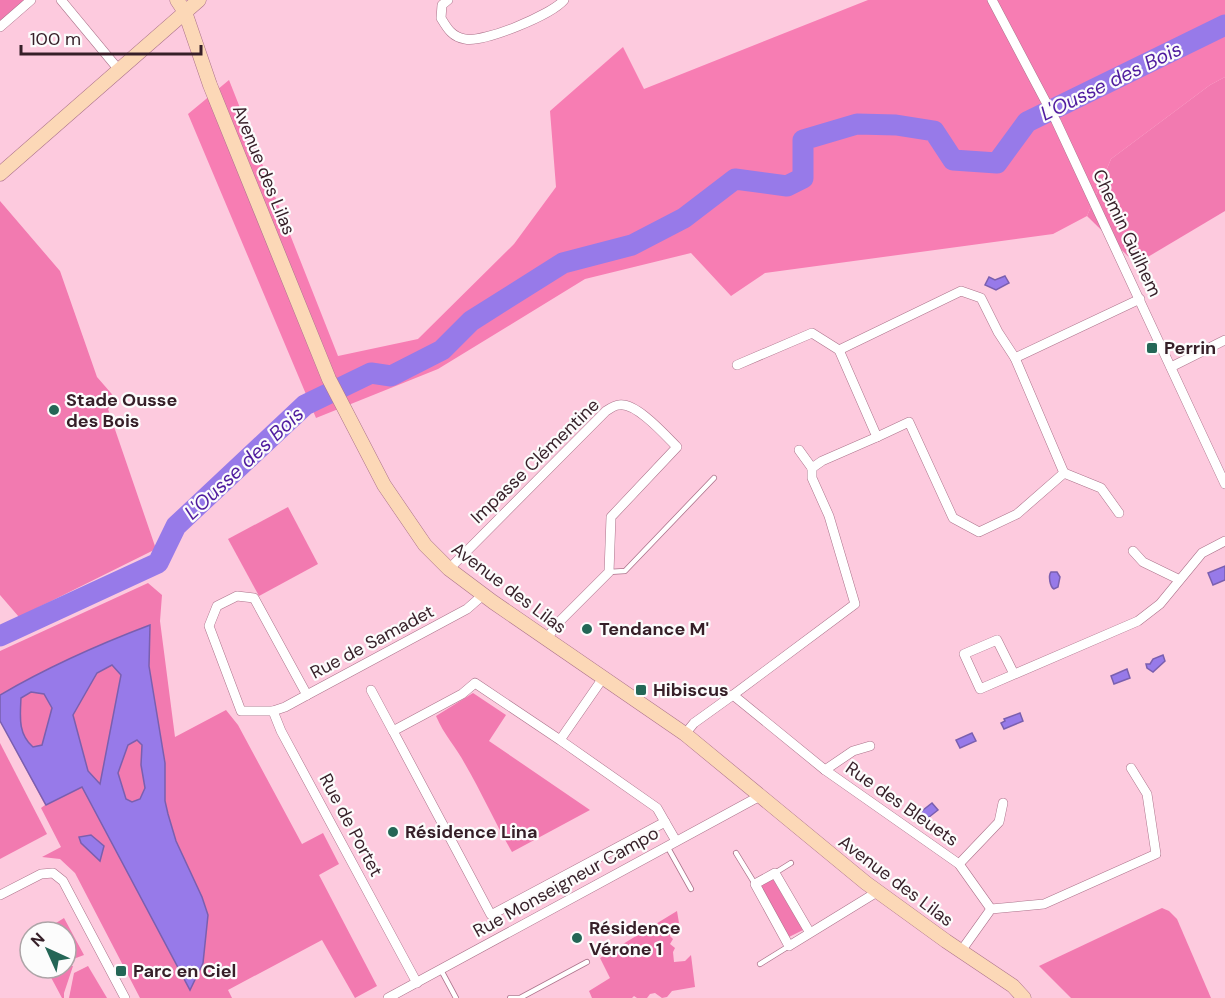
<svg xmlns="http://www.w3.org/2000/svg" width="1225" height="998" font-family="'DM Sans',sans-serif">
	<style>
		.green { fill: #f27ab0 }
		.forest { fill: #f77db3 }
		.water { fill: #977ae9; stroke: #7a5faf; stroke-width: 1.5; fill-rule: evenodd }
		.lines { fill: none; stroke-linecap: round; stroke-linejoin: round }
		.river { stroke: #977ae9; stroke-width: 21 }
		.lane-casing { stroke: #ac738b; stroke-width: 6 }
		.street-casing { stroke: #ac738b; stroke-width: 10 }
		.secondary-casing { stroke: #ac738b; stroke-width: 15 }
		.lane { stroke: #fff; stroke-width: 4.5 }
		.street { stroke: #fff; stroke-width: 9 }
		.secondary { stroke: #fcd8b7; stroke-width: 14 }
		.poi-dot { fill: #246656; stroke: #fcfcfc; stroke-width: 2 }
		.labels { text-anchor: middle; stroke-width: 4.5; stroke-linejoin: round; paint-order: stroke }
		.street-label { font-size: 18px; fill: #361f28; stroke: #fcfcfc }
		.poi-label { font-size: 18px; font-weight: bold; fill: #361f28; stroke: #fcfcfc; text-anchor: start }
		.water-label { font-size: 20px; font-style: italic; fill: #501c9f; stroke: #fcfcfc }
	</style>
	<rect width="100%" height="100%" fill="#fdcade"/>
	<g class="green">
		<polygon points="0,0 31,0 0,27"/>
		<polygon points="1225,77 1225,211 1136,264 1087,216 1111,159 1210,85"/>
		<polygon points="0,201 60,271 97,377 117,400 108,409 156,549 19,617 0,595"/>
		<polygon points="288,507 318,564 259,596 228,539"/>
		<polygon points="148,583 162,595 160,621 175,737 226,710 238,725 302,844 323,833 339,864 319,875 377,986 355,998 322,940 228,990 232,998 140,998 75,873 60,859 42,857 61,847 41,808 45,805 0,721 0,651"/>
		<path d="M473,693l33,22 -17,26 101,69 -78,42c-17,-29 -30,-59 -47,-88 -9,-17 -21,-29 -29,-48z"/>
		<polygon points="0,743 47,834 0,859"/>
		<polygon points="773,879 803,930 789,937 760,888 762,883"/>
		<polygon points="1162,908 1169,911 1177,919 1211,998 1071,998 1039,966"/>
		<polygon points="677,911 679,923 669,925 670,936 673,939 670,944 675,948 673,952 674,962 685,961 691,955 695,987 672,991 667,997 662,998 655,993 650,994 647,998 637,998 634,996 632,998 592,998 589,991 610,978 600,958"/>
		<polygon points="64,918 84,955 68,961 66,961 66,945 68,944 66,932 61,932 56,923"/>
		<polygon points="66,966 73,966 64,993 64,998 62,998 46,968 66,968"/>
		<polygon points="88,966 107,998 69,998 74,973"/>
	</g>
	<polygon class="forest" points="868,0 1225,0 1225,77 1210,85 1111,159 1087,216 1053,234 765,273 731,296 691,253 585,279 438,369 316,418 188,114 229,80 338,356 418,339 514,244 556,187 550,111 623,47 644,89"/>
	<g class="water">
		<polygon points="1005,276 1009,283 996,290 985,285 989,277 995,280"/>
		<polygon points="1225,566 1225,580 1213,585 1208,573"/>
		<path d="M1051,572h6l3,5 -2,10 -4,2c-4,-2 -6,-13 -3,-17z"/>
		<path d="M150,625l-1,41 16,97v38l3,13 8,27 26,56 6,18 -5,48 -13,27 -108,-203 -36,18 -46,-84v-26c48,-28 97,-50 150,-70zM112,665l9,10 -21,109 -12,-13 -15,-56 24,-42zM31,692l13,2 8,14 -10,37 -9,2c-15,-13 -13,-30 -12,-49zM137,740l5,5 -1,20 4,23 -5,11 -8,3 -6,-3 -8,-26 10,-28z"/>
		<polygon points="1163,655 1165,661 1153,672 1147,668 1146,664 1150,664 1153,659"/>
		<polygon points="1127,669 1130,678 1114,684 1111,676"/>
		<polygon points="1020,713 1023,721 1004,729 1001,723 1005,721 1004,719"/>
		<polygon points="972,733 976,741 960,748 956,740"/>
		<polygon points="932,803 938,810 924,821 918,814"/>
		<polygon points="91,835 104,846 100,861 81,843 79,837"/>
	</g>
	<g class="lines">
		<polyline class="river" points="0,636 158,563 176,526 305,405 371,373 391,376 442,350 471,321 563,263 632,245 684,218 735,179 787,186 803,178 803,140 857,124 896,125 934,131 953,160 997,163 1027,122 1225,25"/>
		<g class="lane-casing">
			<g id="lane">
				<polyline points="609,572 625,571 714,478"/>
				<polyline points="667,846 691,889"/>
				<polyline points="736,853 755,884"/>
				<polyline points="775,873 791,863"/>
				<polyline points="760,964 789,946"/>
				<polyline points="441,970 456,998"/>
				<polyline points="510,998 520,998 587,962"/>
			</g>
		</g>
		<g class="street-casing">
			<g id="street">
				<polyline points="61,0 119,70"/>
				<path d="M448,0l-6,5 -1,13c6,10 11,19 24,21 19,4 86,-24 99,-39"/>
				<polyline points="992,0 1056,121 1225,484"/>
				<polyline points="0,27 31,0"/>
				<polyline points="839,350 877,437 822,461 812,468 812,478 829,516 855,604 733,695 825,770 959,864 991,909"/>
				<polyline points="737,365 812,333 839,350 961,291 981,298 998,332 1015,358 1140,299"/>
				<polyline points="1171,367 1225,340"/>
				<polyline points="877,437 909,422 953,518 979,532 1017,514 1064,473 1015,358"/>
				<polyline points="799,450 812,468"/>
				<polyline points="1064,473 1101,488 1119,513"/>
				<polyline points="1133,551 1143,562 1178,579"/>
				<path d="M449,569l157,-158c3,-2 9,-6 13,-6 17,-3 46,30 58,42l-66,70 -2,55 -53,53 -9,14"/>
				<polyline points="1014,674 997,640 964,654 980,689 1138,621 1160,604 1202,553 1225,541"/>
				<polyline points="371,690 393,731"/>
				<polyline points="307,695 254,598 237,596 217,606 209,626 241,711 273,711 281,731 417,983"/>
				<polyline points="273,711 285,707 307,695 467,609 483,595"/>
				<polyline points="685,734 694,723 733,695"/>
				<polyline points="560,740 657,808 665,822 491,915 393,731 462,694 475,683 560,740 603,678"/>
				<polyline points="825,770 853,751 870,746"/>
				<polyline points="665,822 676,841"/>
				<polyline points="959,864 999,822 1003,803"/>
				<polyline points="0,895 41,874 53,873 63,881 125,998"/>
				<polyline points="810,933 775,873 755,884 789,946 877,892"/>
				<polyline points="961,951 991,909 1044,904 1156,854 1147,794 1131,768"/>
				<polyline points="388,998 760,796"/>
			</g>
		</g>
		<g class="secondary-casing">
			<g id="secondary">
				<polyline points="177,0 185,12 210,85 329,379 384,485 425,545 449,569 493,602 685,734 866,883 946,941 1013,986 1024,998"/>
				<polyline points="0,174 199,0"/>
			</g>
		</g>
		<use href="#lane" class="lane"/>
		<use href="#street" class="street"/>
		<use href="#secondary" class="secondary"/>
	</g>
	<g class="poi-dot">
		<rect x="1146" y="342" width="12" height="12" rx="3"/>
		<circle cx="54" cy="410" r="6"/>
		<circle cx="587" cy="629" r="6"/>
		<rect x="635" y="684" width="12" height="12" rx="3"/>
		<circle cx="393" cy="832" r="6"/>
		<circle cx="577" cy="938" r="6"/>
		<rect x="115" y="965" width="12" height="12" rx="3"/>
	</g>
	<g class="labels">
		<g class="street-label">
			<text transform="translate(264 170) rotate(68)" y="6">Avenue des Lilas</text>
			<text transform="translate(1127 233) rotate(65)" y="6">Chemin Guilhem</text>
			<text transform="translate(535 461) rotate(-44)" y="6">Impasse Clémentine</text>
			<text transform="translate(509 588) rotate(37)" y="6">Avenue des Lilas</text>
			<text transform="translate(372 642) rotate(-28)" y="6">Rue de Samadet</text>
			<text transform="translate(902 804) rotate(35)" y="6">Rue des Bleuets</text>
			<text transform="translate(351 825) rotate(62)" y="6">Rue de Portet</text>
			<text transform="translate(896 881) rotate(37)" y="6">Avenue des Lilas</text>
			<text transform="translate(566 882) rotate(-29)" y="6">Rue Monseigneur Campo</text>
		</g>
		<g class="poi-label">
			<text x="1164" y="354">Perrin</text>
			<text x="66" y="406">Stade Ousse<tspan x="66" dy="21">des Bois</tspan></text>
			<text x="599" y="635">Tendance M'</text>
			<text x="653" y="696">Hibiscus</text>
			<text x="405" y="838">Résidence Lina</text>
			<text x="589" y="934">Résidence<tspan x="589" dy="21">Vérone 1</tspan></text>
			<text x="133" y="977">Parc en Ciel</text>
		</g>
		<g class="water-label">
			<text transform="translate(1111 81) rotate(-26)" y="7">L'Ousse des Bois</text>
			<text transform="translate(244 463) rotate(-43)" y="7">L'Ousse des Bois</text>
		</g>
	</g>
	<g transform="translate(48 950) rotate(315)"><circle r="28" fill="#fcfcfc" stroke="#ada4a7" stroke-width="1.5"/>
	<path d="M0-4.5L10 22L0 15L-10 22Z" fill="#246656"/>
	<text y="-9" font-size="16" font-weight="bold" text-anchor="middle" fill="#361f28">N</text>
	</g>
	<path d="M21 45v9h180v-9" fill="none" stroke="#361f28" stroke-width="3"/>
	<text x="30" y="45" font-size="18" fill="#361f28" stroke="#fcfcfc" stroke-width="4.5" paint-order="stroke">100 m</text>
</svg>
